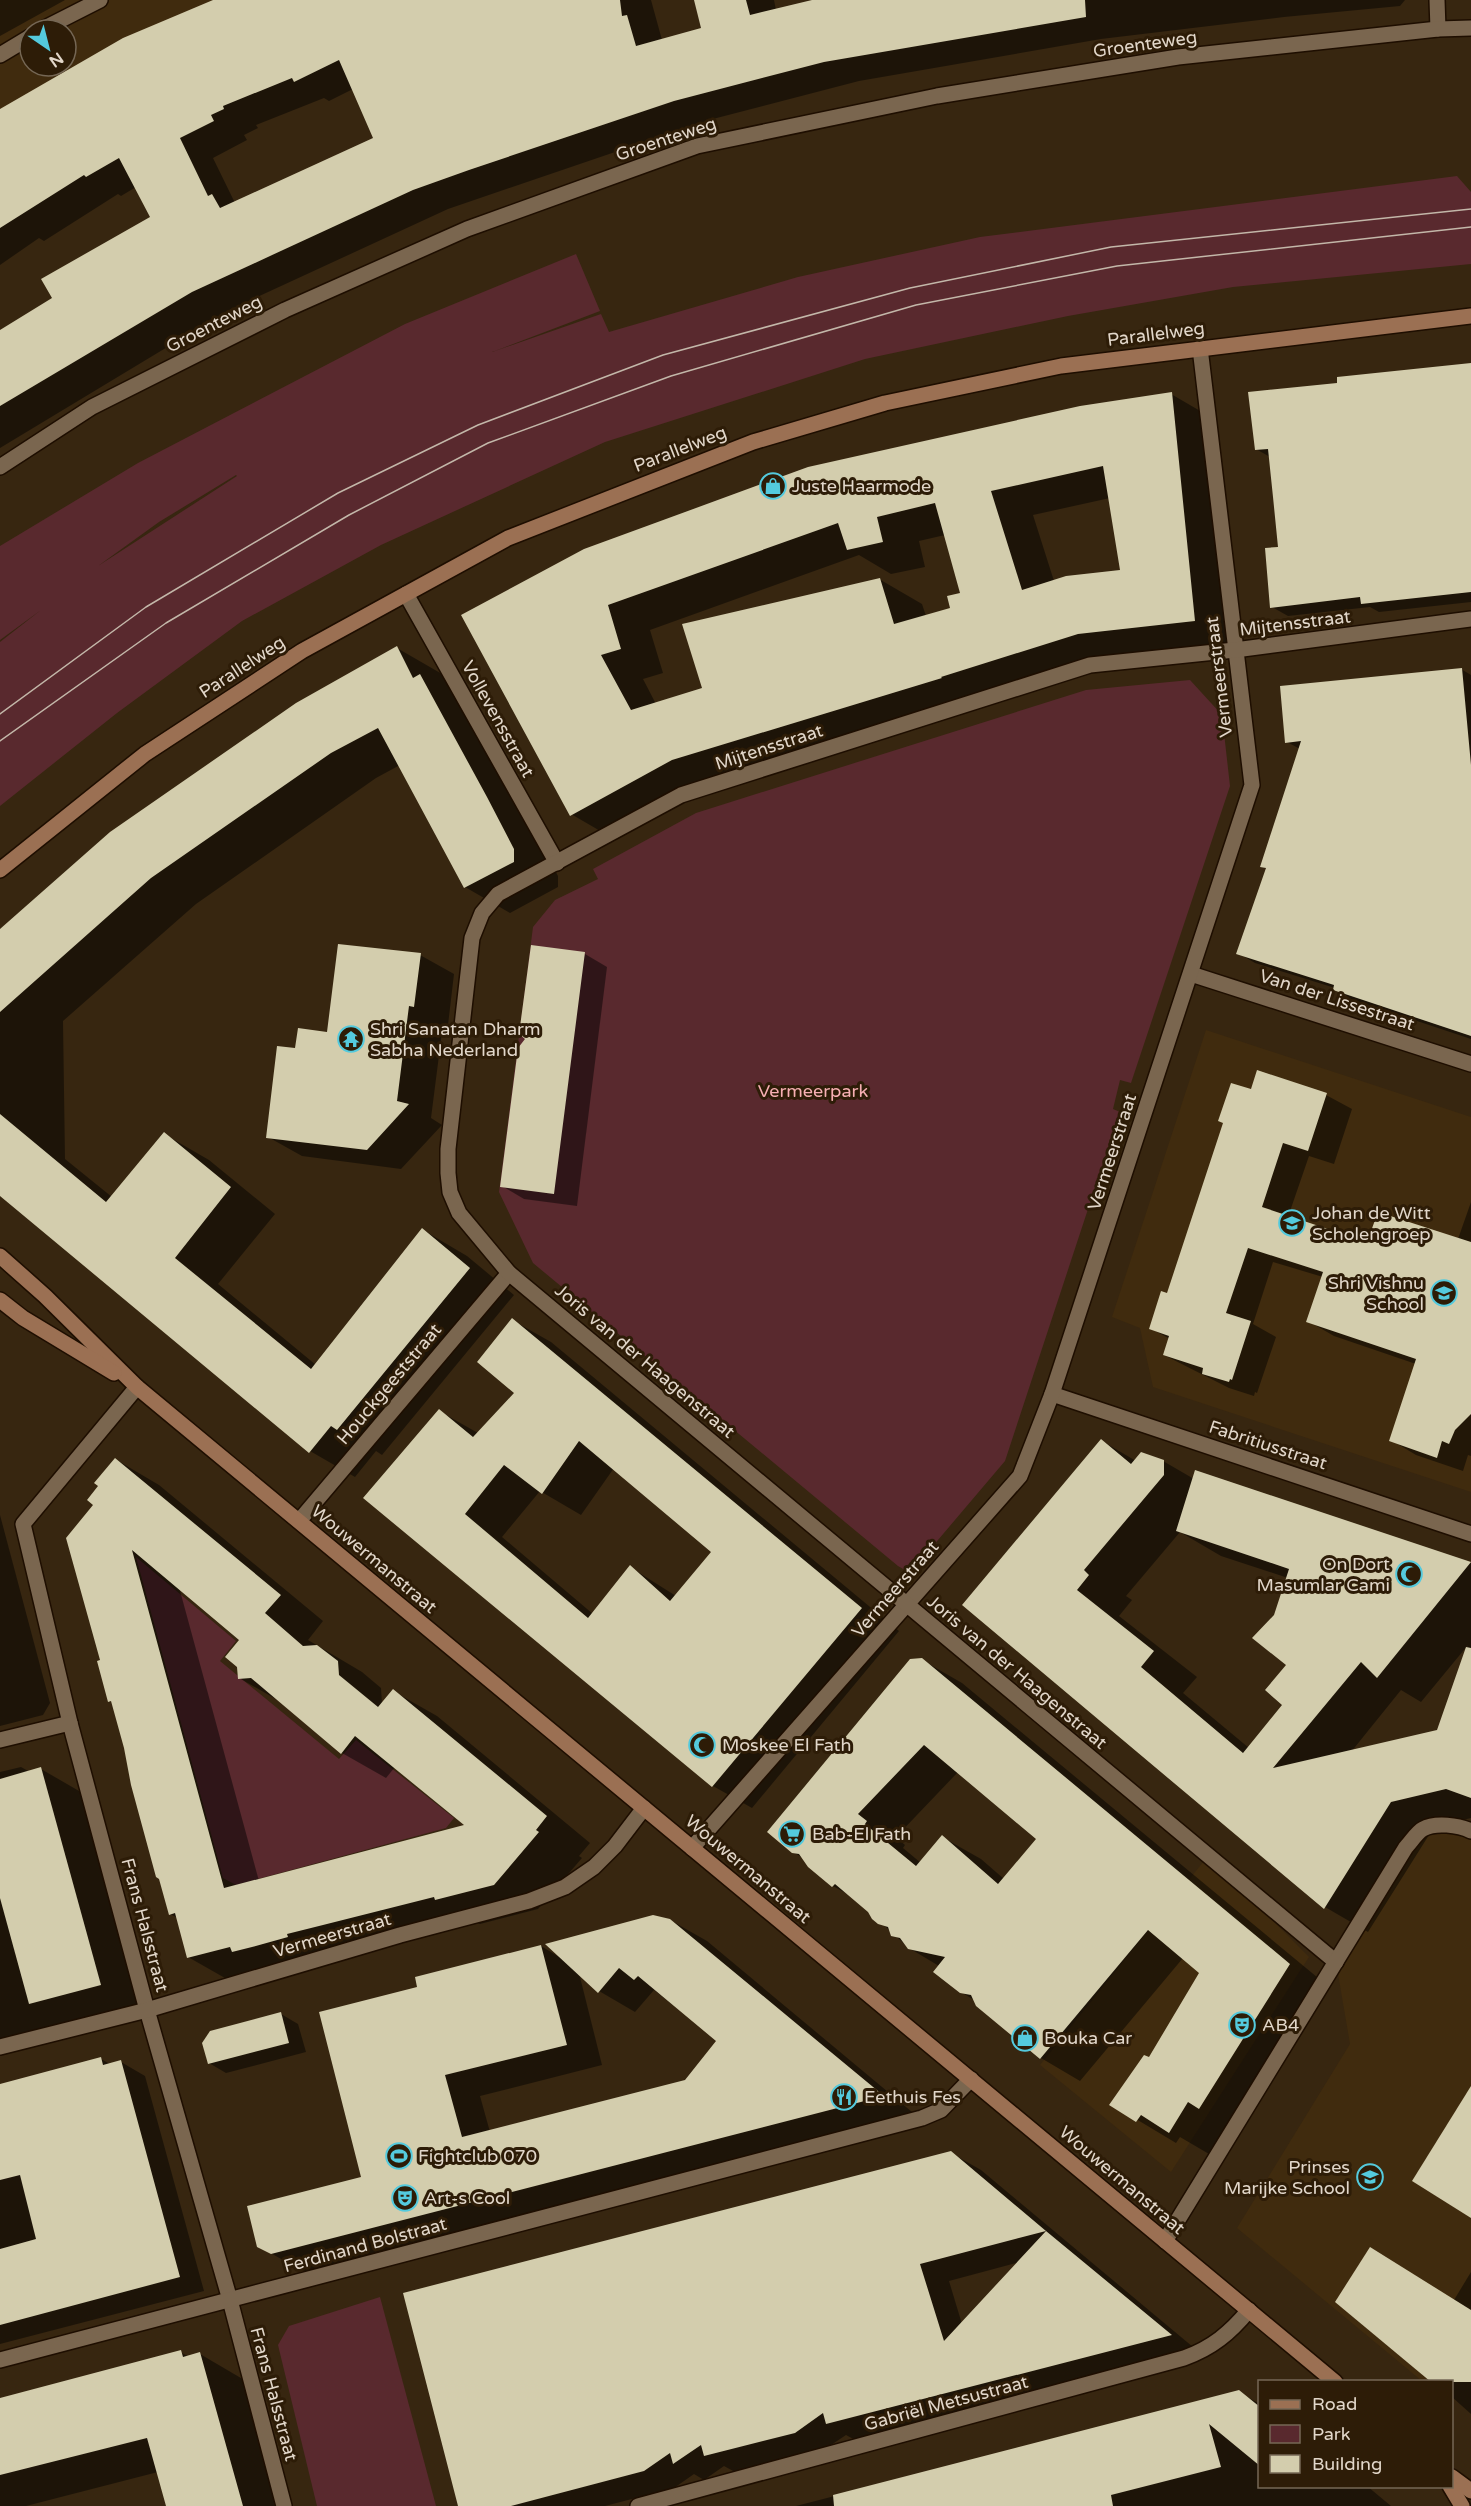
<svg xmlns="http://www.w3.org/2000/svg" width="1471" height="2506" font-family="'Varela Round',sans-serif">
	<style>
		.built { fill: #402b0e; fill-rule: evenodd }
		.green { fill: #59292e; fill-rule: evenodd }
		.shadow { fill: #0007; fill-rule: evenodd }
		.building { fill: #d3cdad; fill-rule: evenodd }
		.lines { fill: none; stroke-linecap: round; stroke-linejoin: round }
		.street-casing { stroke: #1e0e00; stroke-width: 18 }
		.secondary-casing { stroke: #1e0e00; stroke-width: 18 }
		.street { stroke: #7a664f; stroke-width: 15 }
		.secondary { stroke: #9b7053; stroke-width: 15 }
		.tram { stroke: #c3b7a9; stroke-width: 1.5 }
		.labels { text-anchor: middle; stroke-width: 6; stroke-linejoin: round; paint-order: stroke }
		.street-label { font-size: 18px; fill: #e2d7ca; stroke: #2d1c07 }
		.poi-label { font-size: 18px; fill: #e2d7ca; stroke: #2d1c07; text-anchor: start }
		.park-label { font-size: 18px; fill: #f7afb3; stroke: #2d1c07 }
	</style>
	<rect width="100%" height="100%" fill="#372610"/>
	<g class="built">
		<path d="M0,0h266l-266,137zM30,30h36v36h-36z"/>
		<polygon points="1206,1030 1471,1117 1471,1492 1153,1387 1140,1328 1112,1317"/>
		<polygon points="1423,1829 1471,1831 1471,2318 1433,2381 1422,2381 1237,2228 1350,2044 1336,1962"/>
		<polygon points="1208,1856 1309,1957 1171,2172 1040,2065"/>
	</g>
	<g class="green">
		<path d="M1457,176l14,16v72l-238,23 -165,29 -203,43 -260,83 -224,103 -139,76 -125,92 -117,93v-164l41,-32 -41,30v-94l138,-83 267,-139 171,-70 24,57 -108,41 109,-38 8,18 189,-55 182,-40zM236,475l1,1 -139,90 61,-44z"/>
		<polygon points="1190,680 1222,715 1230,786 1131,1083 1120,1080 1113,1109 1120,1112 1005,1461 910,1573 898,1566 533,1263 499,1192 533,927 555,900 598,879 593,869 696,813 1086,690"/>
		<polygon points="136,1557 236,1641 220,1661 339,1759 356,1740 454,1818 446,1828 236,1885 223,1878"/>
		<polygon points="380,2297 436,2506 317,2506 278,2345 289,2326"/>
	</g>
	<g class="shadow">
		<polygon points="0,0 65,0 0,36"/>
		<path d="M216,0h435l11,40 41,-11 10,-29h61l2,10 43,-10h586l-5,6 -116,11 -183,22 -242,42 -150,39 -261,89 -221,102 -227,137v-117l54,-33 98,-80 -16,-31 -15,9 -3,-2 -74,47 -5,-3 -39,27v-153zM353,89l22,50 -140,64 -22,-45 34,-18 -3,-5 14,-7 -2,-3 68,-27 5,3z"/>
		<polygon points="1471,365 1471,602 1379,612 1370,607 1288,616 1272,607 1280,548 1270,457 1256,449 1339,385"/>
		<path d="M1171,394l43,25 24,227 -117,12 -406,126 -101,55 -43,-25 -108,-198zM1110,498l12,74 -68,9 -21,-66zM945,535l17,59 -10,15 -26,7 -4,-12 -43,-25 -175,110 -48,15 -13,-25 20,-6 -13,-43 209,-75 32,19 34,-7 -6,-26z"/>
		<polygon points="397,648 442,674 452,694 464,701 558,876 558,887 510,913 465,887 400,765 376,778 196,904 63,1021 65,1159 112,1197 164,1134 209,1160 275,1214 218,1284 316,1365 423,1230 467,1256 514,1295 382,1455 376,1451 355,1477 310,1451 0,1194 0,931"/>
		<polygon points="1461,669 1471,675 1471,1039 1351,999 1335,988 1255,963 1238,953 1267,869 1262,866 1300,749 1287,742"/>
		<polygon points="585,954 607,967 577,1206 524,1199 502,1186"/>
		<polygon points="420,955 454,974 448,1025 443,1024 431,1118 442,1125 401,1169 302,1156 268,1137 296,1050 328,1033"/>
		<polygon points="1252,1091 1326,1095 1352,1109 1334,1164 1309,1156 1288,1217 1368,1244 1458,1239 1471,1202 1471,1456 1468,1455 1463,1471 1416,1455 1391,1440 1416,1364 1334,1336 1308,1321 1323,1277 1273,1262 1253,1324 1276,1337 1257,1393 1255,1392 1254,1396 1229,1388 1164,1355 1170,1339 1150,1328 1168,1295"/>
		<path d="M512,1320l39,22 348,289 -147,177 -39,-22 -347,-289 73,-86 39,22 38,-40zM614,1468l99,83 -37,45 -46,-29 -37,47 -91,-77 38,-46 41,24z"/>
		<path d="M1102,1441l34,20h27l31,18 2,-7 275,91v255l-37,9 -66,105 -43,-25 -361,-302zM1180,1532l41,24 67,22 -12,38 12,49 -3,40 -36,43 -66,-55 14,-16 -78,-61 13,-16 -6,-4zM1468,1645l-30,86 -87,21 50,-62 20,12z"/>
		<path d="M115,1459l44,26 164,136 -15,19 54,32 19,16 1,16 11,-13 44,25 153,127 -11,13 3,2 -44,51 -58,15 -4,-2 -244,60 -44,-25 -10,-39 -8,-4 -68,-253 -7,-156zM179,1587l62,52 -2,39 42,24 61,51 44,25 9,-11 73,59 -209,55z"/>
		<polygon points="0,1515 50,1703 43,1715 0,1726"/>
		<path d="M922,1660l40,23 367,304 -90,144 -11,-7 -19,30 -29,-17 -4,6 -65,-39 38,-45 52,-86 -18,-15 -103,123 -39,-23 -64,-53 -3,-5 -13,-8 -22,-26 -30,-18 -56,-51 -20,-11 -30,-28 -10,-6zM958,1772l81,67 -35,40 -23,-20 -39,-22 -21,26 -18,-15 2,-3 -9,-8z"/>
		<polygon points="21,1767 30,1772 41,1769 86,1795 145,2011 0,2048 0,1772"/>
		<path d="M670,1920l37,21 211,176 -610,157 -50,-28 105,-68 56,-190 122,-42 18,11zM579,1973l20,18 36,21 19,-22 65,51 -33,40 -196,51 -10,-36 122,-31z"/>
		<polygon points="281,2014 298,2024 306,2052 226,2073 209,2063"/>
		<polygon points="101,2059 110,2064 121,2062 145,2076 204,2291 0,2344 0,2085"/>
		<path d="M951,2153l30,17 218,182 -342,89 -11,-6 -21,14 -90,23 -11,-6 -20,14 -10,-6 -20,14 -69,18h-145zM1020,2262l-58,62 -13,-43z"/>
		<polygon points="1471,2272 1471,2414 1452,2397 1454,2300"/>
		<polygon points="180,2352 189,2357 200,2354 246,2381 281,2506 167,2506 158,2472 26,2506 0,2506 0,2399"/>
		<polygon points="1238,2392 1260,2404 1260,2486 1367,2486 1391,2506 796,2506"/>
	</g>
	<g class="building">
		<path d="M213,0h407l2,16 5,-1 9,31 65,-18 -7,-28h52l4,15 62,-15h273l1,17 -262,45 -150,39 -205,69 -56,20 -221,102 -192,114v-76l52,-32 -11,-19 109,-62 -31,-59 -33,19 -2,-2 -84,53v-119l123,-71zM339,60l34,78 -153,70 -8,-14 -4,2 -28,-58 34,-17 -3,-6 13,-6 -1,-3 69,-28 2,4z"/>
		<polygon points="1471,363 1471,592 1361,604 1360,597 1270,608 1265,548 1278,547 1273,497 1268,449 1255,450 1248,392 1337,383 1337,377"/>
		<path d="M1172,392l23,229 -117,13 -137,43 1,1 -270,82 -102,56 -109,-201 123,-66 224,-82 272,-61zM1103,466l17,104 -54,6 -44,14 -31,-99zM935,503l25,90 -13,3 3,12 -56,16 -14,-46 -198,46 20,64 -71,22 -30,-55 20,-6 -13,-44 230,-82 9,27 36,-8 -6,-25z"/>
		<polygon points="397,646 413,678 420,674 487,797 514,849 514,862 464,888 378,728 331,753 151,878 0,1012 0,929 110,832 296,703"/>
		<polygon points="1462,668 1471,765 1471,1036 1333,990 1334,985 1236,954 1266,868 1260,867 1301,741 1285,743 1280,686"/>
		<polygon points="338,944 421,953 414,1007 409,1006 397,1101 409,1104 367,1150 266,1138 277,1046 295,1048 298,1028 327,1032"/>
		<polygon points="531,945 585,952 554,1194 500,1187 518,1048 525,1039 519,1034"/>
		<polygon points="1257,1070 1327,1093 1308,1151 1283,1143 1262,1207 1367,1242 1378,1212 1471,1242 1471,1414 1455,1430 1449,1444 1442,1441 1437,1458 1389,1441 1416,1359 1306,1322 1323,1272 1248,1248 1226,1313 1251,1321 1232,1380 1230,1379 1229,1382 1202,1374 1203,1368 1163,1355 1169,1336 1149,1329 1161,1291 1167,1293 1223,1123 1218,1121 1231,1083 1251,1089"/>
		<polygon points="0,1114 106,1202 164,1132 231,1187 175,1258 311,1369 422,1228 470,1268 337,1430 331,1426 309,1453 0,1196"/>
		<path d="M512,1318l350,290 -150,179 -349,-289 76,-89 34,28 41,-44 -37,-31zM579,1441l132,111 -41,49 -40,-36 -42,53 -123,-104 39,-49 38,29z"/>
		<polygon points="1101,1439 1131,1464 1141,1452 1164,1460 1164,1475 1084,1570 1089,1575 1077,1590 1154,1651 1141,1667 1243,1753 1282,1705 1265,1690 1286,1665 1252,1638 1274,1615 1289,1569 1176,1531 1195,1470 1471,1562 1377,1678 1361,1662 1273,1768 1437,1730 1466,1647 1471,1648 1471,1798 1446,1789 1391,1802 1324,1909 962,1605"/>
		<path d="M115,1458l166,137 -16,18 38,33 14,-1 21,16 1,14 39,32 15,-18 154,127 -11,14 3,2 -45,53 -59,15 -1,-3 -111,28 -36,9 1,3 -36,10 -20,5 -2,-5 -43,11 -12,-45 -6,2 -10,-36 -3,-2 -25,-92 -7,-37 -13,-47 -3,1 -11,-41 3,-1 -34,-122 27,-33 -6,-5 11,-14 -4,-3zM132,1550l107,90 -14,17 12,10 1,12 13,-1 90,76 14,-18 109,89 -240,63z"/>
		<path d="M922,1658l368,306 -91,145 -11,-7 -19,31 -28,-18 -5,7 -27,-17 35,-50 5,2 50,-84 -51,-43 -108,129 -64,-53 -5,-11 -11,-2 -27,-21 12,-15 -37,-8 -8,-11 -9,-2 -3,-9 -10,-3 -6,-5 -4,-7 -33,-28 -3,3 -24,-20 -9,-13 -7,-1 -25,-21 143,-173zM924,1745l112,94 -38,45 -56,-49 -26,31 -51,-42 2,-3 -9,-7z"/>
		<polygon points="41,1767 101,1985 29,2004 0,1898 0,1779"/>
		<polygon points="653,1915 670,1919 884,2096 271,2254 257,2247 247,2206 361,2177 319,2012 417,1987 415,1977 541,1945 567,2045 445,2075 462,2137 685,2080 716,2041 638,1976 634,1980 619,1968 598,1993 545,1944"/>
		<polygon points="281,2012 289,2043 208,2064 202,2043 210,2031"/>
		<polygon points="101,2057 103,2065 121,2060 180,2277 0,2325 0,2249 36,2239 20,2175 0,2180 0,2084"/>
		<polygon points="1471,2086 1471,2218 1412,2181"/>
		<polygon points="951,2151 1046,2231 920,2264 944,2341 1046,2231 1172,2335 826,2424 823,2413 795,2433 704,2456 701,2445 673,2464 670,2453 644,2471 511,2506 458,2506 403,2293"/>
		<polygon points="1370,2247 1471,2310 1471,2382 1431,2382 1335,2302"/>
		<polygon points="181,2350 183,2357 200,2352 243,2506 166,2506 147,2438 0,2475 0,2398"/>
		<polygon points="1239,2390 1260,2407 1260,2466 1209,2424 1221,2467 1111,2495 1113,2506 834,2506 833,2495"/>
	</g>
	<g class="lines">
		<g class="street-casing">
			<g id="street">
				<polyline points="1437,0 1438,29"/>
				<polyline points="41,30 100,0"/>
				<polyline points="0,55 30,37"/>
				<polyline points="0,467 92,407 285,310 467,229 697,146 937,96 1178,57 1438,29 1471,28"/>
				<polyline points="406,594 557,863"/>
				<polyline points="1191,974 1471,1064"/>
				<polyline points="137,1387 23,1524 70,1723 147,2010 230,2300 284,2506"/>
				<polyline points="1052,1394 1471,1534"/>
				<polyline points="299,1521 509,1273"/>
				<polyline points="0,1740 70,1723"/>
				<polyline points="692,1848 1020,1476 1052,1394 1252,785 1200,348"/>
				<polyline points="1336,1962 509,1273 459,1213 450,1192 448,1173 448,1149 472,938 482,913 498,894 681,795 1090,665 1235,650 1471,619"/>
				<polyline points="0,2047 147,2010 400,1935 529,1901 565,1887 594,1867 615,1846 644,1808"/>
				<path d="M1165,2241l241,-394c5,-5 11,-15 17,-18 12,-7 36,-4 48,2"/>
				<polyline points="0,2360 922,2118 941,2110 971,2079"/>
				<path d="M638,2506l546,-148c28,-10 46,-25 65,-48"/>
			</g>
		</g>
		<g class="secondary-casing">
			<g id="secondary">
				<polyline points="0,870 145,754 302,651 508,538 753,442 885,403 1061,366 1471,316"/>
				<polyline points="0,1256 45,1296 137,1387 1335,2382"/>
				<polyline points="0,1300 23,1318 114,1373"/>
				<polyline points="1452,2477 1471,2491"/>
				<polyline points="1450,2486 1462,2506"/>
			</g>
		</g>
		<use href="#street" class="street"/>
		<use href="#secondary" class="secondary"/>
		<g class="tram">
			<polyline points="0,714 146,607 338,493 478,425 663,355 910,288 1111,247 1471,209"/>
			<polyline points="0,741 166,623 349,515 488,443 671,376 916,305 1117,266 1471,227"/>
		</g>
	</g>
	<defs>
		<g id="shop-ring" transform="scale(1.35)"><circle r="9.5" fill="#2d1c07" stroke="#54cadd" stroke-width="1.5"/><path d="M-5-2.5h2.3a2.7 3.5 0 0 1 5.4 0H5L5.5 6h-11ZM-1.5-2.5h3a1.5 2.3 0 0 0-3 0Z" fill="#54cadd"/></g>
		<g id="temple-ring" transform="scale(1.35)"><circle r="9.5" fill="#2d1c07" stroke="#54cadd" stroke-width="1.5"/><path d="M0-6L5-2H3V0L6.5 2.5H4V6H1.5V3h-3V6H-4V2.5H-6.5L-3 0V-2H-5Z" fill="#54cadd"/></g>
		<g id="school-ring" transform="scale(1.35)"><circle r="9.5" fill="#2d1c07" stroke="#54cadd" stroke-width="1.5"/><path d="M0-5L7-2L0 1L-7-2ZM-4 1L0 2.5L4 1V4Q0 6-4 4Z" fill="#54cadd"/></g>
		<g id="mosque-ring" transform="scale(1.35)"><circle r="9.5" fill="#2d1c07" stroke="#54cadd" stroke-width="1.5"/><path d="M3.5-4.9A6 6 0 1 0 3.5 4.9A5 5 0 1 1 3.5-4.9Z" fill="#54cadd"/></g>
		<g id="supermarket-ring" transform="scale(1.35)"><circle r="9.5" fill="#2d1c07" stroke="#54cadd" stroke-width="1.5"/><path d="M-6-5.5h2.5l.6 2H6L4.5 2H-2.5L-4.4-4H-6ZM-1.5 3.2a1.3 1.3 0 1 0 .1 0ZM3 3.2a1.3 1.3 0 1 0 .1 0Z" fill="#54cadd"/></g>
		<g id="theatre-ring" transform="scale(1.35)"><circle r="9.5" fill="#2d1c07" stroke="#54cadd" stroke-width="1.5"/><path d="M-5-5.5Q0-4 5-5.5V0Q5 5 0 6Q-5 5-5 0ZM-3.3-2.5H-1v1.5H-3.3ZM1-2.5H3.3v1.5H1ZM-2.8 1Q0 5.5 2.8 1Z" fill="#54cadd"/></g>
		<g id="restaurant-ring" transform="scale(1.35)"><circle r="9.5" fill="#2d1c07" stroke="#54cadd" stroke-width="1.5"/><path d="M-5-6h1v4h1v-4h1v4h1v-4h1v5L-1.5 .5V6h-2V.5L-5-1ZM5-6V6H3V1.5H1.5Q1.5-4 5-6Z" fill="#54cadd"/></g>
		<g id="stadium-ring" transform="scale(1.35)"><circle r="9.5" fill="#2d1c07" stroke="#54cadd" stroke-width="1.5"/><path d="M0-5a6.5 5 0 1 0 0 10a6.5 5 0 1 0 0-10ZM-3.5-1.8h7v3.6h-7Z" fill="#54cadd"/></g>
	</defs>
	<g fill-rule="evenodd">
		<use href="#shop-ring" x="773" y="486"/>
		<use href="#temple-ring" x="351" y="1039"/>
		<use href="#school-ring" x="1292" y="1223"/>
		<use href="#school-ring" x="1444" y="1293"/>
		<use href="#mosque-ring" x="1409" y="1574"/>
		<use href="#mosque-ring" x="702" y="1745"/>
		<use href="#supermarket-ring" x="792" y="1834"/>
		<use href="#theatre-ring" x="1242" y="2025"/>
		<use href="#shop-ring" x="1025" y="2038"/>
		<use href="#restaurant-ring" x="844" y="2097"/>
		<use href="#stadium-ring" x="399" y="2156"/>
		<use href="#school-ring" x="1370" y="2177"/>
		<use href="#theatre-ring" x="405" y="2198"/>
	</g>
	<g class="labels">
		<g class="street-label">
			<text transform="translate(1145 44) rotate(-8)" y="6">Groenteweg</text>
			<text transform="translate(666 139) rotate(-18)" y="6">Groenteweg</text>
			<text transform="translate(214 324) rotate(-27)" y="6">Groenteweg</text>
			<text transform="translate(1156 334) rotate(-7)" y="6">Parallelweg</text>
			<text transform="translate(680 449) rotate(-21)" y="6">Parallelweg</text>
			<text transform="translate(1295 623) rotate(-7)" y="6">Mijtensstraat</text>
			<text transform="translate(242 667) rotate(-33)" y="6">Parallelweg</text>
			<text transform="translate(1219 677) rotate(-97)" y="6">Vermeerstraat</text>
			<text transform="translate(498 719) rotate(61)" y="6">Vollevensstraat</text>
			<text transform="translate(769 747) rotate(-18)" y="6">Mijtensstraat</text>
			<text transform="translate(1337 1000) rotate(18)" y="6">Van der Lissestraat</text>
			<text transform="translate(1112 1152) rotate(-72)" y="6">Vermeerstraat</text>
			<text transform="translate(645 1361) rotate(40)" y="6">Joris van der Haagenstraat</text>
			<text transform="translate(389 1384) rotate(-50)" y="6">Houckgeeststraat</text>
			<text transform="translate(1268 1445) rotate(18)" y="6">Fabritiusstraat</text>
			<text transform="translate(374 1559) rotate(40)" y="6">Wouwermanstraat</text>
			<text transform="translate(895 1589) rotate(-49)" y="6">Vermeerstraat</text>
			<text transform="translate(1017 1672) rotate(40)" y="6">Joris van der Haagenstraat</text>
			<text transform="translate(748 1869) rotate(40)" y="6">Wouwermanstraat</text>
			<text transform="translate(145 1925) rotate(75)" y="6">Frans Halsstraat</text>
			<text transform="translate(332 1935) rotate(-16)" y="6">Vermeerstraat</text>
			<text transform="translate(1122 2180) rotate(40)" y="6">Wouwermanstraat</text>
			<text transform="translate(365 2245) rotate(-15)" y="6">Ferdinand Bolstraat</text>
			<text transform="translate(274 2394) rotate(75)" y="6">Frans Halsstraat</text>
			<text transform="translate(946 2403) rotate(-15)" y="6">Gabriël Metsustraat</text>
		</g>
		<g class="poi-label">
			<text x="792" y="492">Juste Haarmode</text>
			<text x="370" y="1035">Shri Sanatan Dharm<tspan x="370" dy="21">Sabha Nederland</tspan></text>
			<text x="1312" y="1219">Johan de Witt<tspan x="1312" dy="21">Scholengroep</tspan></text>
			<text x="1424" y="1289" text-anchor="end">Shri Vishnu<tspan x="1424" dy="21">School</tspan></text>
			<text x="1390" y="1570" text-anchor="end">On Dort<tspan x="1390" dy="21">Masumlar Cami</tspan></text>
			<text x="722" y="1751">Moskee El Fath</text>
			<text x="812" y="1840">Bab-El Fath</text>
			<text x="1262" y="2031">AB4</text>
			<text x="1044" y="2044">Bouka Car</text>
			<text x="864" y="2103">Eethuis Fes</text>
			<text x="418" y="2162">Fightclub 070</text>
			<text x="1350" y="2173" text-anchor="end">Prinses<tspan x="1350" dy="21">Marijke School</tspan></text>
			<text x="424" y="2204">Art-s Cool</text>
		</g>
		<g class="park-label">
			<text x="813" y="1097">Vermeerpark</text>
		</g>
	</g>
	<rect x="1258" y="2380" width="195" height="108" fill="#2d1c07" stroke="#756755" stroke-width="1.5"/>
	<rect x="1270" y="2400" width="30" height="9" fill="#9b7053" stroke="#756755" stroke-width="1.5"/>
	<text x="1312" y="2410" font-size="18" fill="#e2d7ca">Road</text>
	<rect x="1270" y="2425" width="30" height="18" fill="#59292e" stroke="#756755" stroke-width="1.5"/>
	<text x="1312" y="2440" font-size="18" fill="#e2d7ca">Park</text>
	<rect x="1270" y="2455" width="30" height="18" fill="#d3cdad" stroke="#756755" stroke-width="1.5"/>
	<text x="1312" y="2470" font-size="18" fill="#e2d7ca">Building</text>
	<g transform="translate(48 48) rotate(145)"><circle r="28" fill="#2d1c07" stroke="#756755" stroke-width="1.5"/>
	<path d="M0-4.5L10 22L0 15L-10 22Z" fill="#54cadd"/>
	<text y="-9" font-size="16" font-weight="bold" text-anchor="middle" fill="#e2d7ca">N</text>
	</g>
</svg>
